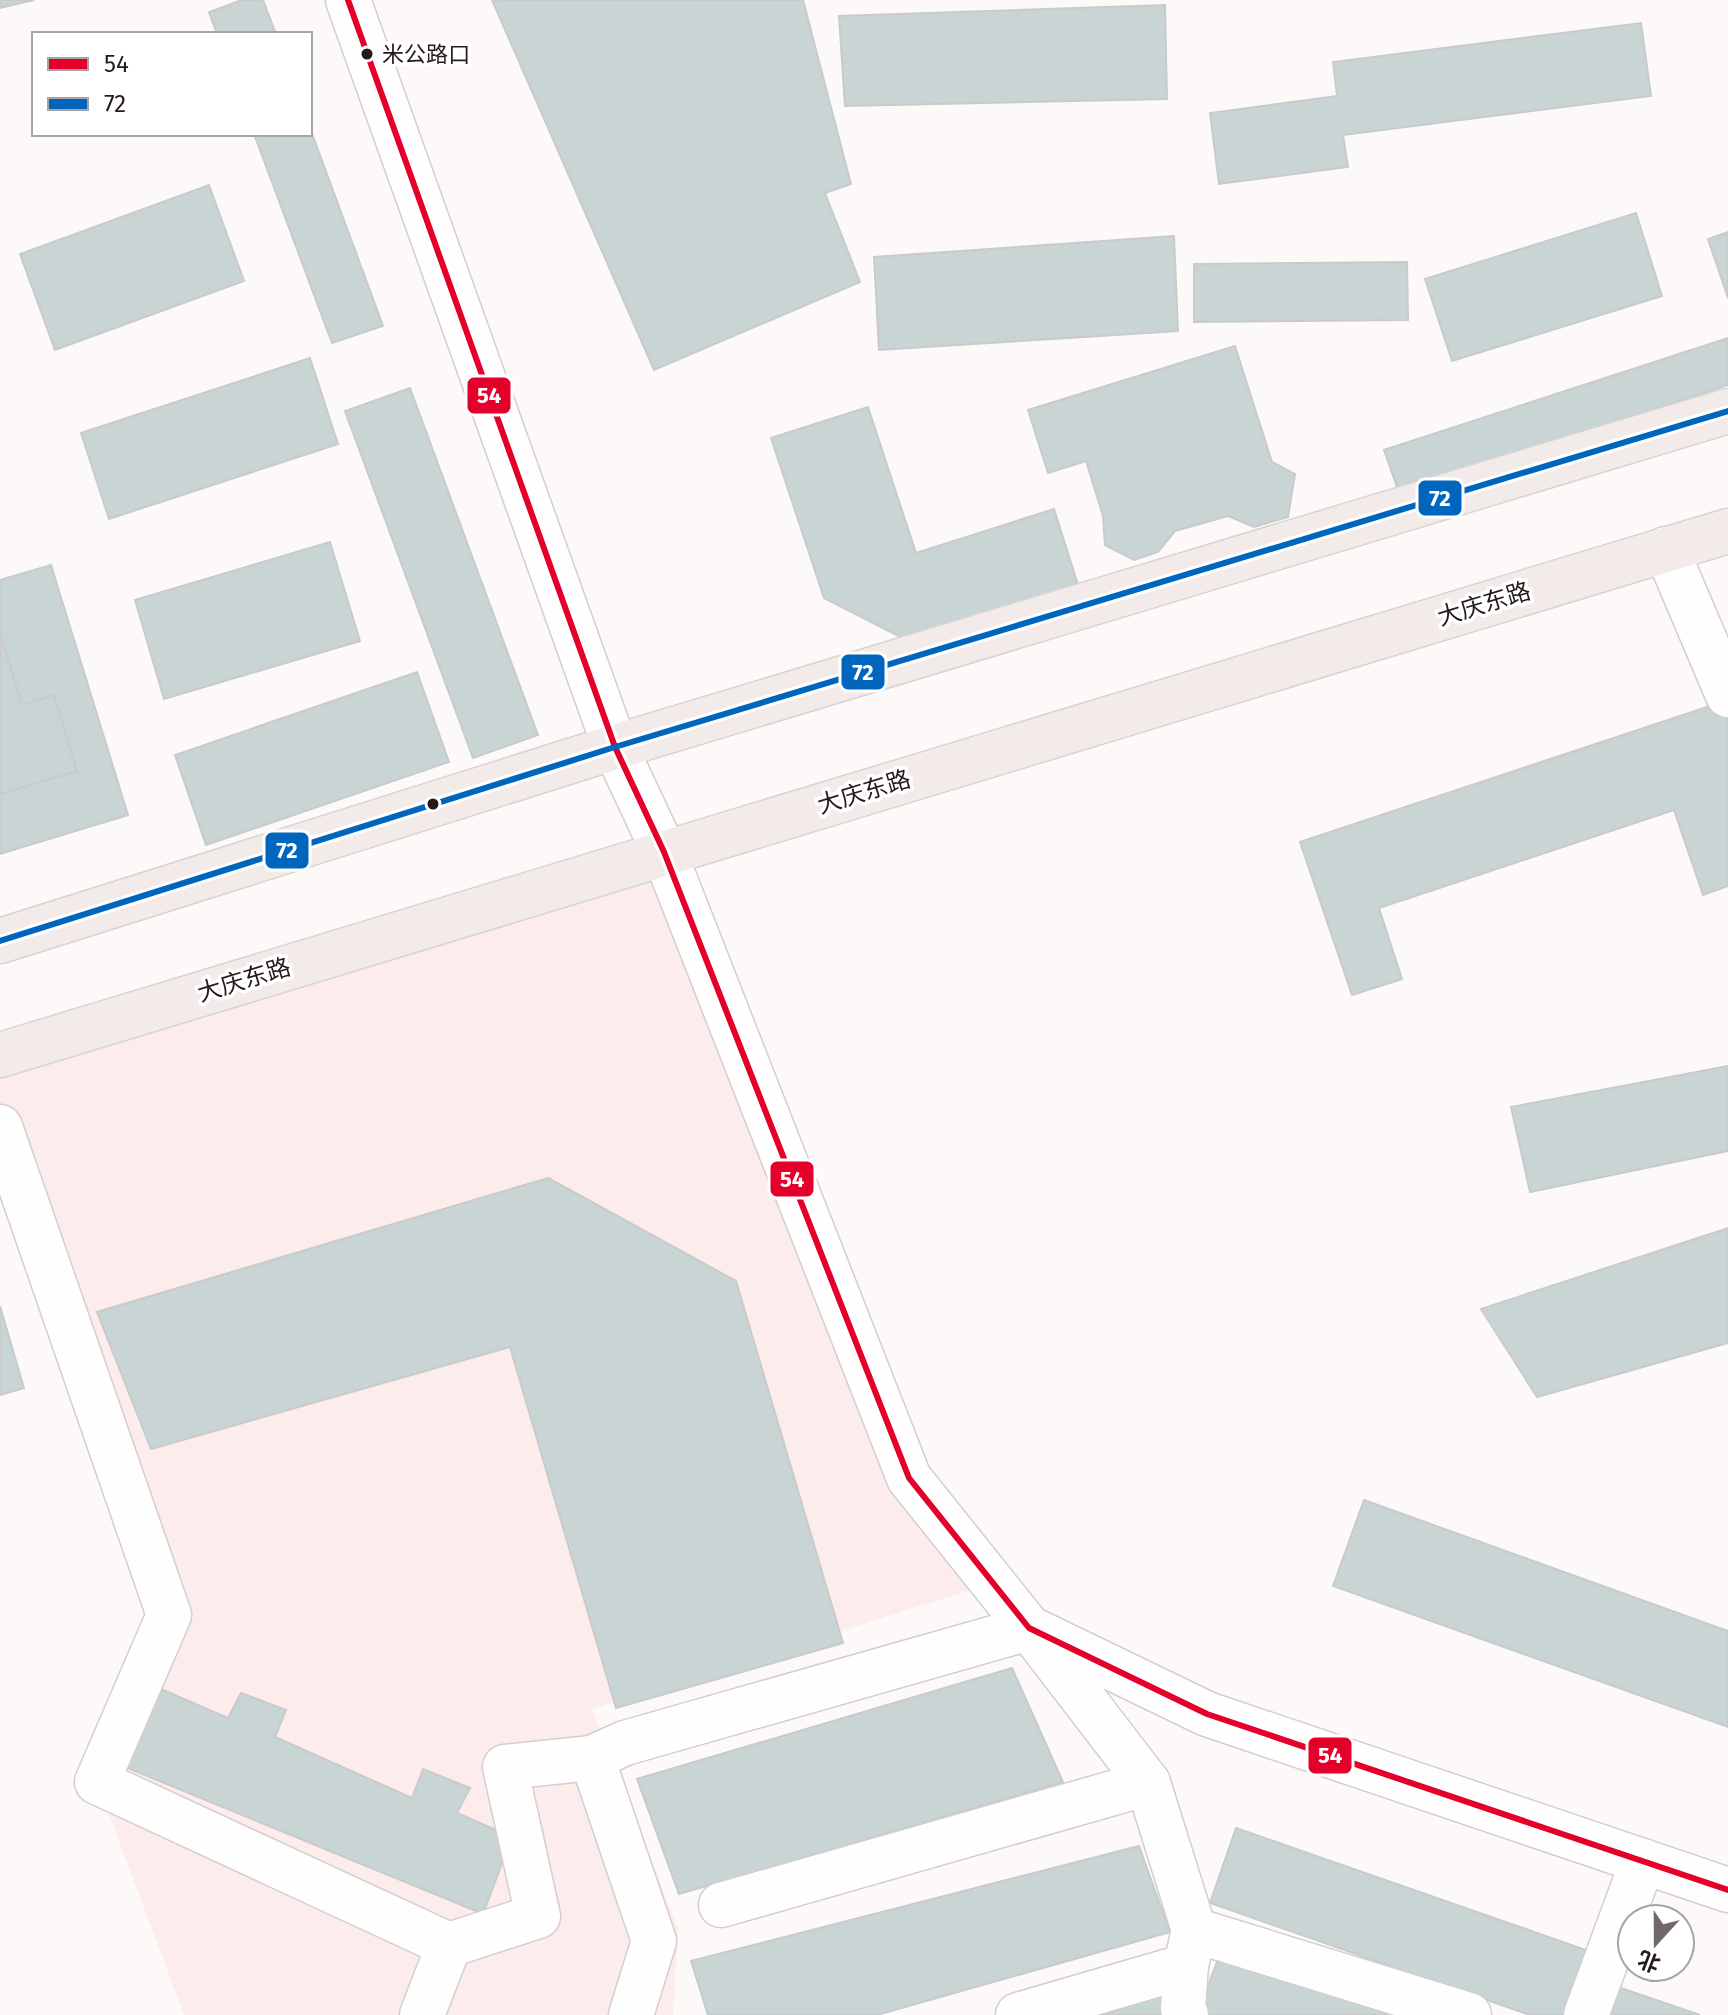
<svg xmlns="http://www.w3.org/2000/svg" width="1728" height="2015" font-family="'Fira Sans','Noto Sans SC',sans-serif">
	<style>
		.green { fill: #fceceb }
		.building { fill: #c8d5d4; stroke: #c8cbca; stroke-width: 2 }
		.lines { fill: none; stroke-linecap: round; stroke-linejoin: round }
		.minor-casing { stroke: #d4cece; stroke-width: 47 }
		.major-casing { stroke: #d7d4d3; stroke-width: 47 }
		.minor { stroke: #fffefe; stroke-width: 44 }
		.major { stroke: #f3ebea; stroke-width: 44 }
		.bus-1-casing { stroke: #fff; stroke-width: 12 }
		.bus-2-casing { stroke: #fff; stroke-width: 12 }
		.bus-1 { stroke: #e4002b; stroke-width: 6 }
		.bus-2 { stroke: #0065bd; stroke-width: 6 }
		.bus-dot { fill: #241b1a; stroke: #fff; stroke-width: 3 }
		.labels { text-anchor: middle; stroke-width: 7; stroke-linejoin: round; paint-order: stroke }
		.bus-label { font-size: 22px; fill: #241b1a; stroke: #fff; text-anchor: start }
		.street-label { font-size: 24px; fill: #241b1a; stroke: #fff }
		.line-badge { stroke: #fff; stroke-width: 3 }
		.badge-label { font-size: 22px; text-anchor: middle; font-weight: bold; fill: #fff }
	</style>
	<rect width="100%" height="100%" fill="#fdf9f9"/>
	<polygon class="green" points="664,852 909,1478 993,1583 592,1709 678,1928 673,2015 184,2015 97,1782 169,1615 0,1127 0,1055"/>
	<g class="building">
		<polygon points="0,0 34,0 0,8"/>
		<polygon points="242,0 263,0 276,34 217,34 209,12"/>
		<polygon points="492,0 803,0 851,184 825,193 860,282 654,370"/>
		<polygon points="1165,5 1167,99 845,106 839,16"/>
		<polygon points="1641,23 1651,96 1343,135 1348,167 1219,184 1210,113 1337,96 1333,62"/>
		<polygon points="310,128 383,326 332,343 254,134 310,134"/>
		<polygon points="209,185 244,281 55,350 20,254"/>
		<polygon points="1636,213 1662,296 1452,361 1425,279"/>
		<polygon points="1728,232 1728,298 1708,239"/>
		<polygon points="1174,236 1178,331 879,350 874,257"/>
		<polygon points="1407,262 1408,320 1194,322 1194,264"/>
		<polygon points="1728,338 1728,385 1399,493 1384,450"/>
		<polygon points="1235,346 1272,462 1295,474 1288,517 1254,527 1228,516 1175,531 1158,552 1134,560 1105,545 1103,516 1086,461 1048,473 1028,410"/>
		<polygon points="310,358 338,444 109,519 81,433"/>
		<polygon points="410,388 538,735 473,758 345,411"/>
		<polygon points="868,407 916,553 1054,509 1079,588 910,642 824,598 771,438"/>
		<polygon points="330,542 360,641 164,699 135,600"/>
		<polygon points="51,565 128,815 0,854 0,580"/>
		<polygon points="0,633 22,705 54,695 77,771 0,794"/>
		<polygon points="417,672 449,762 206,845 175,755"/>
		<polygon points="1725,701 1728,709 1728,886 1703,895 1674,810 1379,908 1402,979 1352,995 1300,842"/>
		<polygon points="1728,1066 1728,1151 1530,1192 1511,1107"/>
		<polygon points="548,1178 736,1281 843,1643 616,1708 510,1347 151,1449 97,1312"/>
		<polygon points="1728,1228 1728,1343 1537,1397 1481,1309"/>
		<polygon points="0,1306 24,1388 0,1395"/>
		<polygon points="1364,1500 1728,1631 1728,1727 1333,1586"/>
		<polygon points="1012,1668 1063,1782 679,1894 637,1779"/>
		<polygon points="149,1684 228,1718 241,1693 286,1710 275,1737 412,1798 423,1769 470,1788 457,1813 512,1837 483,1914 118,1764"/>
		<polygon points="1236,1828 1586,1950 1563,2015 1530,2015 1210,1903"/>
		<polygon points="1139,1846 1170,1932 877,2015 708,2015 691,1961"/>
		<polygon points="1224,1943 1415,2015 1197,2015"/>
		<polygon points="1615,1986 1700,2015 1605,2015"/>
		<polygon points="1164,1995 1172,2015 1102,2015"/>
	</g>
	<g class="lines">
		<g class="minor-casing">
			<g id="minor">
				<polyline points="348,0 615,747 664,852 909,1478 1029,1628 1207,1714 1728,1890"/>
				<polyline points="1666,549 1728,695"/>
				<polyline points="0,1127 169,1615 97,1782 449,1945 422,2015"/>
				<polyline points="721,1905 1148,1783"/>
				<polyline points="1194,1930 1469,2015"/>
				<polyline points="449,1945 538,1916 505,1767 592,1758"/>
				<polyline points="631,2015 654,1941 592,1758 625,1743 1029,1628 1148,1783 1194,1930 1186,1966 1183,2008 1186,2015"/>
				<polyline points="1018,2015 1186,1966"/>
				<polyline points="1586,2015 1643,1861"/>
			</g>
		</g>
		<g class="major-casing">
			<g id="major">
				<polyline points="0,941 615,747 1728,411"/>
				<polyline points="0,1055 1728,531"/>
			</g>
		</g>
		<use href="#minor" class="minor"/>
		<use href="#major" class="major"/>
		<g class="bus-1-casing">
			<polyline id="bus-1" points="348,0 615,747 664,852 909,1478 1029,1628 1207,1714 1728,1890"/>
		</g>
		<g class="bus-2-casing">
			<polyline id="bus-2" points="0,941 615,747 1728,411"/>
		</g>
		<use href="#bus-1" class="bus-1"/>
		<use href="#bus-2" class="bus-2"/>
	</g>
	<g class="bus-dot">
		<circle cx="367" cy="54" r="7"/>
		<circle cx="433" cy="804" r="7"/>
	</g>
	<g class="labels">
		<g class="bus-label">
			<text x="382" y="62">米公路口</text>
		</g>
		<g class="street-label">
			<text transform="translate(1484 604) rotate(-17)" y="8">大庆东路</text>
			<text transform="translate(864 792) rotate(-17)" y="8">大庆东路</text>
			<text transform="translate(244 980) rotate(-17)" y="8">大庆东路</text>
		</g>
	</g>
	<g class="line-badge">
		<rect x="466" y="376" width="46" height="39" rx="8" fill="#e4002b"/>
		<rect x="1417" y="479" width="46" height="38" rx="8" fill="#0065bd"/>
		<rect x="840" y="653" width="46" height="38" rx="8" fill="#0065bd"/>
		<rect x="264" y="831" width="46" height="39" rx="8" fill="#0065bd"/>
		<rect x="769" y="1160" width="46" height="38" rx="8" fill="#e4002b"/>
		<rect x="1307" y="1736" width="46" height="39" rx="8" fill="#e4002b"/>
	</g>
	<g class="badge-label">
		<text x="489" y="403">54</text>
		<text x="1440" y="506">72</text>
		<text x="863" y="680">72</text>
		<text x="287" y="858">72</text>
		<text x="792" y="1187">54</text>
		<text x="1330" y="1763">54</text>
	</g>
	<rect x="32" y="32" width="280" height="104" fill="#ffffff" stroke="#a7a4a3" stroke-width="2"/>
	<rect x="48" y="58" width="40" height="12" fill="#e4002b" stroke="#a7a4a3" stroke-width="2"/>
	<text x="104" y="72" font-size="24" fill="#241b1a">54</text>
	<rect x="48" y="98" width="40" height="12" fill="#0065bd" stroke="#a7a4a3" stroke-width="2"/>
	<text x="104" y="112" font-size="24" fill="#241b1a">72</text>
	<g transform="translate(1656 1943) rotate(201)"><circle r="38" fill="#ffffff" stroke="#a7a4a3" stroke-width="2"/>
	<path d="M0-6L14 30L0 20L-14 30Z" fill="#706968"/>
	<text y="-12" font-size="22" font-weight="bold" text-anchor="middle" fill="#241b1a">北</text>
	</g>
</svg>
